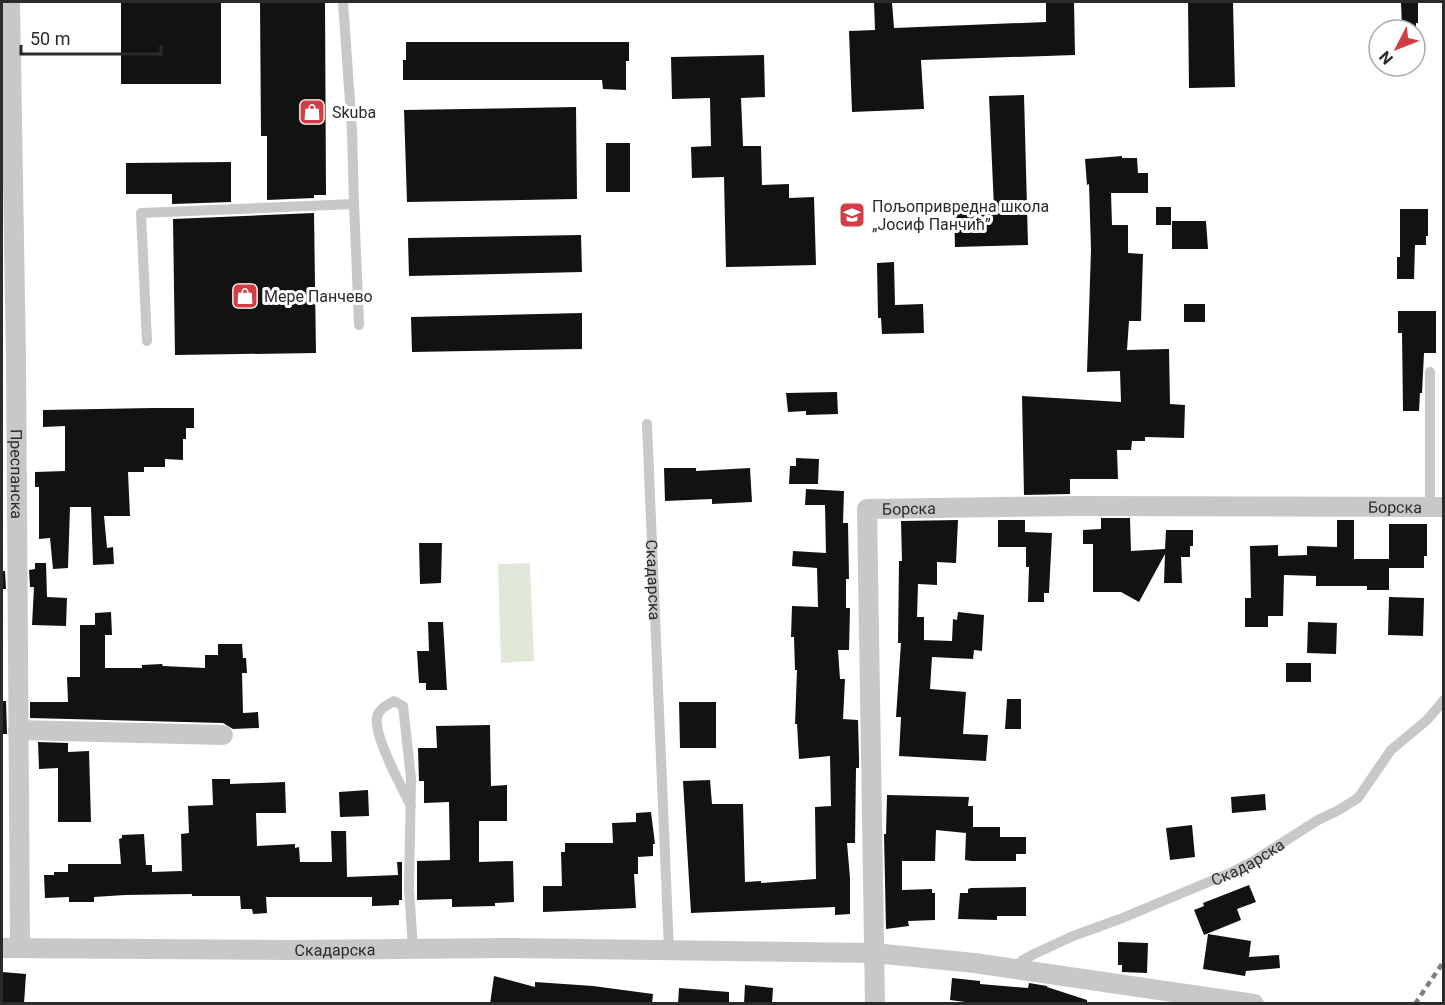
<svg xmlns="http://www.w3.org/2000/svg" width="1445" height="1005" font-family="Roboto,sans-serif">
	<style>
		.green { fill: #e1e8da }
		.building { fill: #121212 }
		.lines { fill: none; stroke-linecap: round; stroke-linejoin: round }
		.lane { stroke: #c8c8c8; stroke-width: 10 }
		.street { stroke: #c8c8c8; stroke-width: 20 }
		.rail { stroke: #808080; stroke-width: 4.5; stroke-dasharray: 6 4.5; stroke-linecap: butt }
		.labels { text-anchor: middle; stroke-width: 6; stroke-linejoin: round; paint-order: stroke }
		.poi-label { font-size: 16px; fill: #2b2b2b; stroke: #fff; text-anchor: start }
		.street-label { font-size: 16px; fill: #2b2b2b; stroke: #fff }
	</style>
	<rect width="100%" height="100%" fill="#fff"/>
	<polygon class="green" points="530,563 534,661 501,663 498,564"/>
	<g class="building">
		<rect x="121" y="2" width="100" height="82"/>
		<polygon points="260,2 325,2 326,195 314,195 314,198 267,200 267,136 261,136"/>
		<polygon points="874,2 892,2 894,28 1046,22 1046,2 1074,2 1075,55 921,60 924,109 852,112 849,31 875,30"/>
		<polygon points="1188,2 1233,2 1235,87 1189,88"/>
		<polygon points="1401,2 1418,2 1418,23 1416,23 1416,30 1402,30"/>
		<polygon points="406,42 629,42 629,61 626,61 626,90 603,89 602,80 403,80 403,60 406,60"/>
		<polygon points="764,55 765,97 741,98 743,146 761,146 762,185 789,184 789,198 814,197 816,265 726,267 724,177 692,178 691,147 711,146 710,98 672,99 671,57"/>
		<polygon points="1024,95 1028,245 955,247 954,209 994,208 989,96"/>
		<polygon points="576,107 577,199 407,202 404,110"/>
		<rect x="606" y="143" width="24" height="49"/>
		<polygon points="1122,156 1122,158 1137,158 1138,173 1148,173 1148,193 1111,193 1112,225 1128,225 1128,253 1143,254 1141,321 1129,321 1127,350 1169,349 1170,404 1185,405 1184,438 1145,437 1145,441 1132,441 1131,450 1117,450 1118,479 1070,479 1070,494 1024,495 1022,396 1121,402 1120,371 1087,372 1091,250 1089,184 1087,185 1085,159"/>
		<polygon points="231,162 231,202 172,204 172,194 126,194 126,163"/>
		<rect x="1156" y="207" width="15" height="18"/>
		<polygon points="1400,209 1428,209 1428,236 1426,236 1426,245 1415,245 1414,279 1397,279 1397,257 1400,257"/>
		<polygon points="314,213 316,353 175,355 173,219"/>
		<polygon points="1172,221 1206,221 1208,249 1172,249"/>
		<polygon points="581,235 582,272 409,276 408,238"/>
		<polygon points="894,262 895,305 923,304 924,333 882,334 881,318 878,318 877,263"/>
		<rect x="1184" y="304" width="21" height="18"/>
		<polygon points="1398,311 1436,311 1436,353 1424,353 1422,393 1420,393 1419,411 1403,411 1402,333 1398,333"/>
		<polygon points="582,313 582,349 412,352 411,317"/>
		<polygon points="837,392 838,414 806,415 806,411 788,412 786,393"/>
		<polygon points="153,408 194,408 194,428 186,428 186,439 183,439 183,460 165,459 165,467 144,467 144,472 128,472 130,516 104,516 107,548 113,547 114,564 93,565 91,507 70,507 68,568 53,569 50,538 39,539 39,487 35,487 35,472 65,471 65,426 43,427 43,410"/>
		<polygon points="796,458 819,459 818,484 789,484 790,466 796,466"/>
		<polygon points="664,468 696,468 696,471 750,468 752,502 712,504 712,499 665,501"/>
		<polygon points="806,489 844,491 843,523 848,523 849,579 846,579 846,608 850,608 849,650 838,650 840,679 845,679 843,719 858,720 859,758 859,768 856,768 855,843 847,843 850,878 850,914 835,915 835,907 691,913 683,781 710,780 712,804 743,804 745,882 761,881 761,883 816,879 815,807 831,806 830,756 799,759 797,724 795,724 797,670 795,670 794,637 791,637 792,606 818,607 817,568 792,566 793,551 826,553 825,505 805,505"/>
		<polygon points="1101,518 1130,518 1131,551 1165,549 1166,530 1193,530 1193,546 1190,546 1190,557 1181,557 1182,583 1164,583 1165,554 1139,602 1121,592 1093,592 1093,544 1083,544 1083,530 1101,529"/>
		<polygon points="958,520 956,563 937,562 937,585 918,584 917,617 924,617 924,640 952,641 953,619 957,620 958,612 984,615 982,651 974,650 973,659 932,657 930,689 966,692 963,734 988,735 986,761 899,756 901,717 896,717 901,643 898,643 899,561 902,561 901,521"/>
		<polygon points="998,520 1025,520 1025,532 1052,533 1049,593 1044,593 1044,602 1028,602 1029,567 1026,567 1026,547 998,547"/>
		<polygon points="1337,520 1354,520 1354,559 1389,559 1389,524 1427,524 1427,556 1424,556 1424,568 1389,568 1389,561 1389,590 1367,590 1367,586 1316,586 1316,576 1284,575 1283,616 1268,616 1268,627 1245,627 1245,598 1251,598 1250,546 1278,545 1278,556 1307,555 1307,546 1337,547"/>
		<polygon points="419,543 442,543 441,583 420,584"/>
		<polygon points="35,563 46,563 47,597 67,598 66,626 32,625 34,587 30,587 29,570 35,569"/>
		<polygon points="2,571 5,571 6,589 2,589"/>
		<polygon points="1389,597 1424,598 1423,636 1388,635"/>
		<polygon points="111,612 112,635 105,635 105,668 142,668 142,665 162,664 163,666 205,668 205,655 218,655 218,644 242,644 243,658 246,658 247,673 242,673 243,713 258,712 259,728 233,729 223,723 30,718 30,702 68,702 67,677 80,677 80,625 95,625 95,613"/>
		<polygon points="428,622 443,622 447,690 426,690 426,683 419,683 417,651 429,651"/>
		<polygon points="1308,622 1337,623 1336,654 1307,653"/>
		<rect x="1286" y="663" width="25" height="19"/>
		<polygon points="1007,699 1021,699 1021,729 1005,729"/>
		<polygon points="2,701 6,701 7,734 2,734"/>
		<polygon points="679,702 716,702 716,748 680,748"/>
		<polygon points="490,725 491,786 507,785 507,821 479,821 479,862 513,861 514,902 495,903 495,906 452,907 452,899 417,900 417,861 450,860 449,802 424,803 424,781 419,781 418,748 437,748 436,726"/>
		<polygon points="38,742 68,743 68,752 89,751 91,822 58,822 58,768 39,769"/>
		<polygon points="212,779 230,779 230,784 285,782 286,813 256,813 257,846 295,844 295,848 299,847 300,862 332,862 331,831 346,831 347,877 398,875 397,862 402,862 402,900 399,900 399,905 372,906 372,897 266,897 267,913 253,914 252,909 241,909 240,896 192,896 192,894 125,895 94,897 94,902 69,902 69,897 45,898 44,875 54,875 54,872 68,872 68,864 121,864 119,839 122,838 122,835 144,834 146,865 152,865 152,872 182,871 181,834 189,833 188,806 213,805"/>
		<polygon points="368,790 369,816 340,817 339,792"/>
		<polygon points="1265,794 1266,810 1232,813 1231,797"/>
		<polygon points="887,795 969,797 968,806 973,806 973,827 1000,827 1000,837 1026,837 1026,854 1016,854 1016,861 972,861 965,860 966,833 936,830 935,861 902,861 902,890 932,889 932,893 935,893 935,920 908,921 909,926 886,929 884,834 886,834"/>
		<polygon points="651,812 655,844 653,844 653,856 638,857 638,874 634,874 636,908 543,912 543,886 562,886 561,852 565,852 565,843 613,843 612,823 636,822 636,813"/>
		<polygon points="1192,825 1195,857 1170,860 1166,828"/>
		<polygon points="1249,885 1256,902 1237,909 1241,920 1204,935 1194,910 1204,906 1203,903"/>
		<polygon points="1026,887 1026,916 997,916 997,920 958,919 960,893 968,893 968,889 971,888"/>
		<polygon points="1208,934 1251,941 1249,957 1279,955 1280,968 1246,971 1245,976 1203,969"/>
		<polygon points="1118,942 1148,943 1147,973 1122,972 1122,965 1118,965"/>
		<polygon points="2,972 26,974 24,1004 2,1004"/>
		<polygon points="494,976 535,987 535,982 593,986 653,994 652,1004 490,1004"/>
		<polygon points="952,978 980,981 980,984 1028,988 1029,983 1047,986 1047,987 1087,1000 1087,1004 965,1004 965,1002 950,1000"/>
		<polygon points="745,985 773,988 772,1004 744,1004"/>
		<polygon points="679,988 729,992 729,1004 678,1004"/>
	</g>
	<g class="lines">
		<g class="lane">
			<polyline points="343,2 352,131 354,204"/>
			<polyline points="147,341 141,213 354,204 359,325"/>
			<path id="s1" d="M647,424l22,526"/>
			<polyline points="1430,508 1430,372"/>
			<path d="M411,806c-9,-18 -38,-71 -34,-89 2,-8 10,-12 17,-16l9,5 8,72 -2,111 4,60"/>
			<path id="s2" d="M1014,969l9,-9 11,-6 39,-18 47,-17 110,-46 22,-11 66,-42 21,-10 19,-12 33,-48 36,-30 17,-20"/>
		</g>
		<g class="street">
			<path id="s3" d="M10,2l6,357 4,589"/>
			<polyline points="18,730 223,735"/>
			<path id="s4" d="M2,948l290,2 217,-2 365,5 100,10 280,41"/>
			<path id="s5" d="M875,1004l-8,-495 210,-3 367,1"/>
		</g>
		<polyline class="rail" points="1415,1004 1444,961"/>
	</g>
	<defs>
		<g id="shop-square" transform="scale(1.35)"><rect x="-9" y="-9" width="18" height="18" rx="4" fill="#d23e46" stroke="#fff"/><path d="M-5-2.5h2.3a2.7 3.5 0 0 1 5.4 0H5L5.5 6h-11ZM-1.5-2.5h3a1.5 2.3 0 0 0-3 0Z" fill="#fff"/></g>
		<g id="school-square" transform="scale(1.35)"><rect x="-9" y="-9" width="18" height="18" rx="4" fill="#d23e46" stroke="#fff"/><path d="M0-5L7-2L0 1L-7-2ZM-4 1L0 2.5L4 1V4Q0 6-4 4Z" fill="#fff"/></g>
	</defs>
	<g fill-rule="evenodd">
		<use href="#shop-square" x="312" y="112"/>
		<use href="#school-square" x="852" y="215"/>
		<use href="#shop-square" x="245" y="296"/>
	</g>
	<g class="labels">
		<g class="poi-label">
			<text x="332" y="118">Skuba</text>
			<text x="872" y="212">Пољопривредна школа<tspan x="872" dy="18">„Јосиф Панчић”</tspan></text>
			<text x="264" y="302">Мере Панчево</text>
		</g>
		<g class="street-label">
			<text dy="6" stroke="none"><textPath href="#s3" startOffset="472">Преспанска</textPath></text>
			<text dy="6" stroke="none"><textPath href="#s5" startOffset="1023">Борска</textPath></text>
			<text dy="6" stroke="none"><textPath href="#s5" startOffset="537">Борска</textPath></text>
			<text dy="6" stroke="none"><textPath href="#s1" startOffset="156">Скадарска</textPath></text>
			<text dy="6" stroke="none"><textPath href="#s2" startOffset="258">Скадарска</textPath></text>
			<text dy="6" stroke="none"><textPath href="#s4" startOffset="333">Скадарска</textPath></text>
		</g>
	</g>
	<rect width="1445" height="1005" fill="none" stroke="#2b2b2b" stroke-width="6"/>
	<g transform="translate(1397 48) rotate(228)"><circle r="28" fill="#ffffff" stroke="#aaaaaa" stroke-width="1.5"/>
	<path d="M0-4.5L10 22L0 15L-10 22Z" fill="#d23e46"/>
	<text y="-9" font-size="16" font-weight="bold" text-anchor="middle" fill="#2b2b2b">N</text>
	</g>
	<path d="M21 45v9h140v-9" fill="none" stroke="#2b2b2b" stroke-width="3"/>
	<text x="30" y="45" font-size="18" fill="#2b2b2b" stroke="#ffffff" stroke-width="4.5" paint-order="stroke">50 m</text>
</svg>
